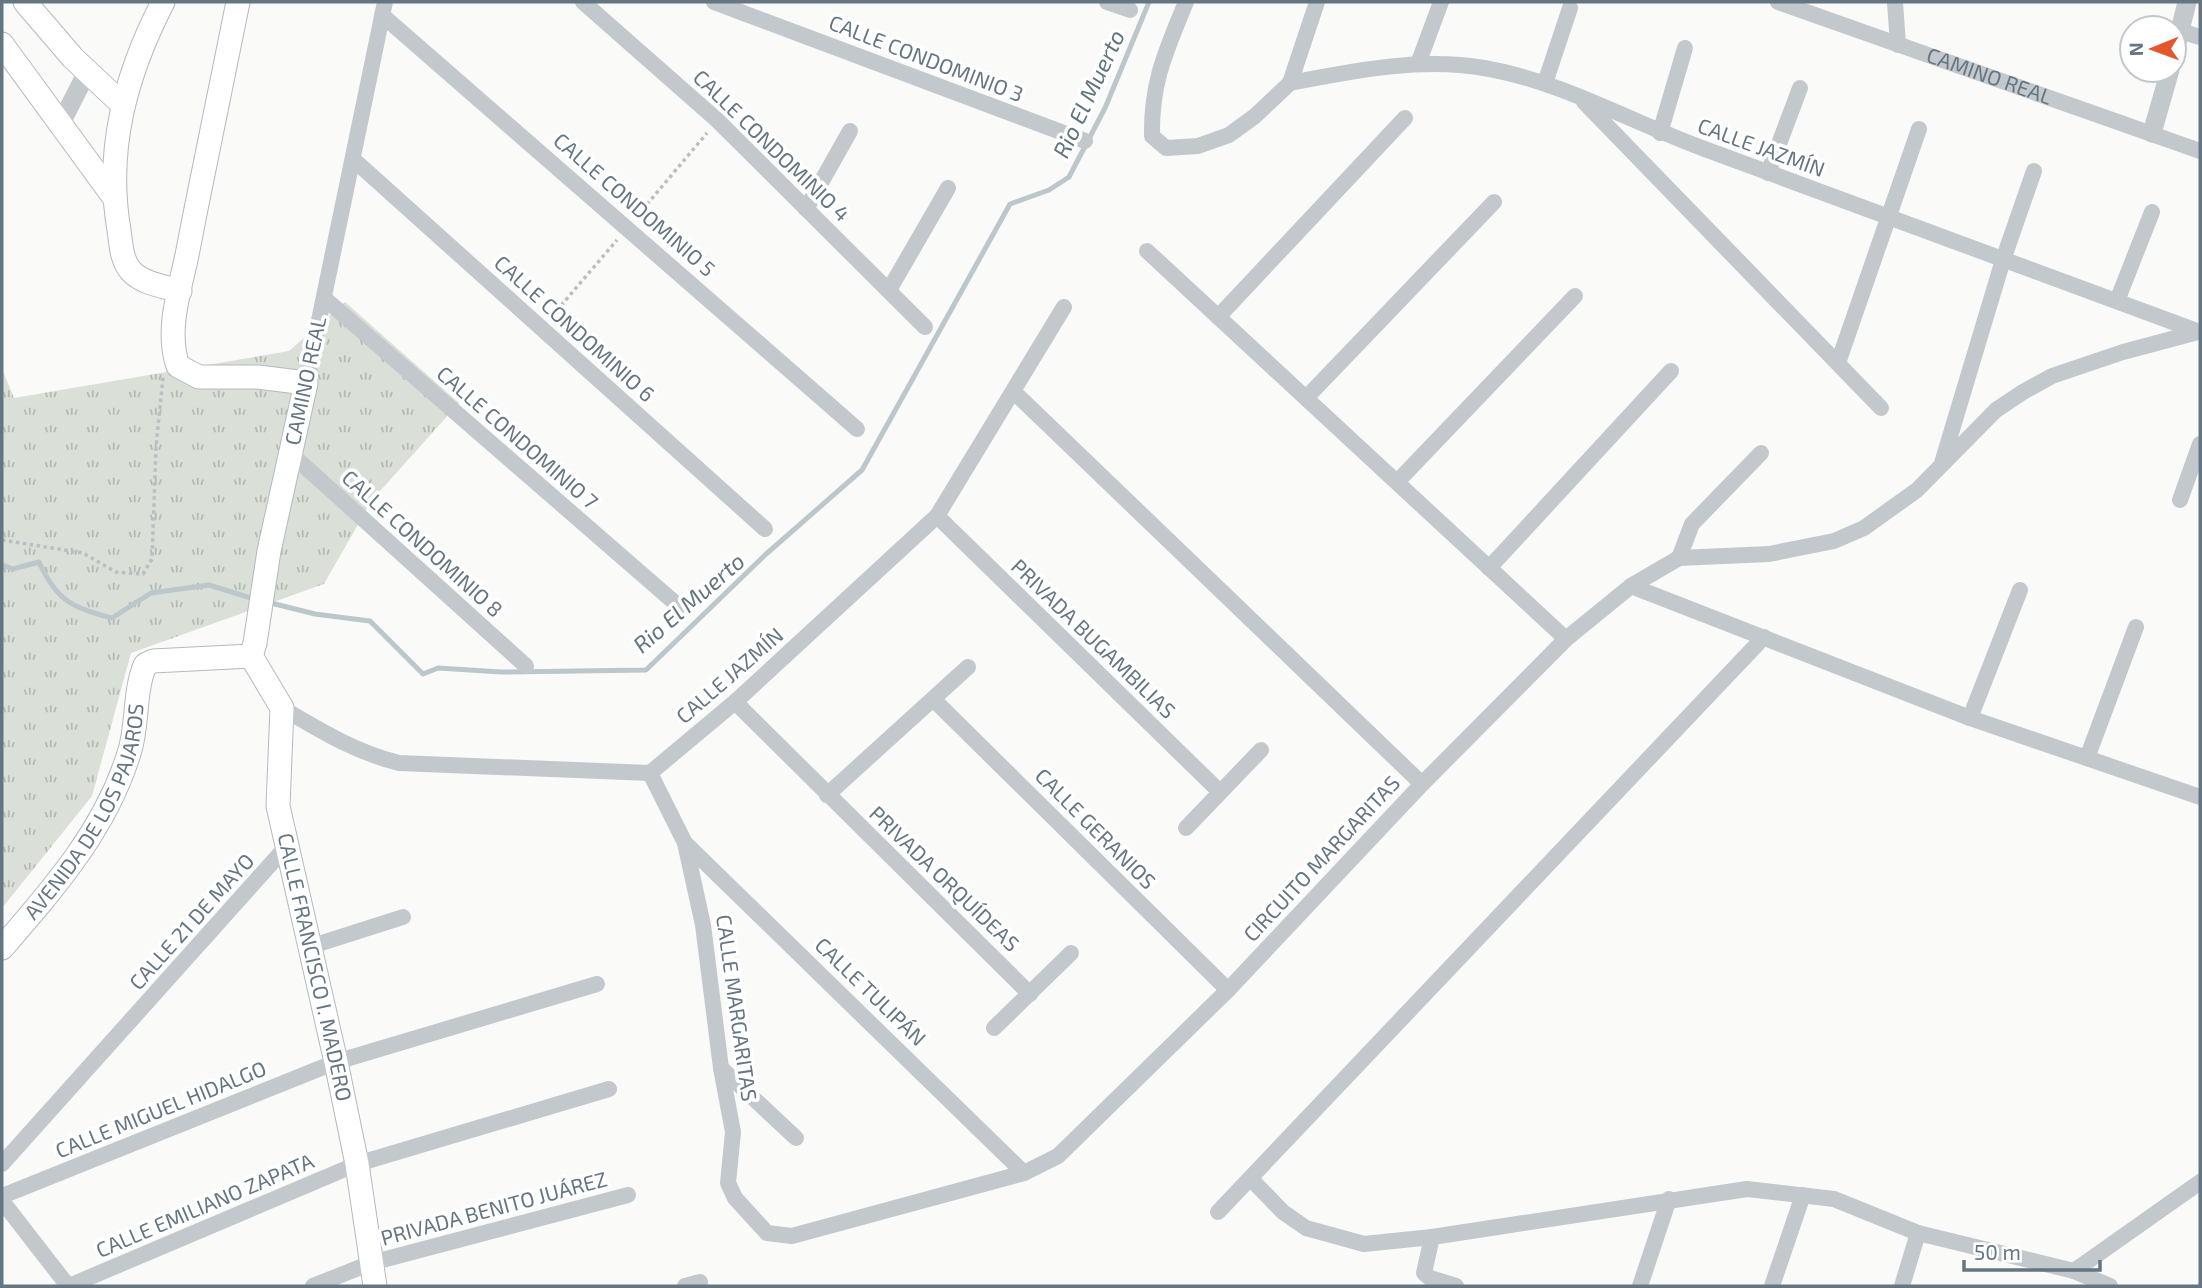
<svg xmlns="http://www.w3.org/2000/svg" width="2202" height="1288" font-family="'Exo 2',sans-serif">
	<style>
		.grass { fill: url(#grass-tufts) }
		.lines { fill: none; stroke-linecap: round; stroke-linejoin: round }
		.stream { stroke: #bbc7cb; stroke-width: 5 }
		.secondary-casing { stroke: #b3babf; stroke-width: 25 }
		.path { stroke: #bbbfc2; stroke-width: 3.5; stroke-dasharray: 3.5 3.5; stroke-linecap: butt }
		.minor { stroke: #c3c8cc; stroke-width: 16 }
		.tertiary { stroke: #c3c8cc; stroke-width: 19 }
		.secondary { stroke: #fff; stroke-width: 23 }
		.labels { text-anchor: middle; stroke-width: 7; stroke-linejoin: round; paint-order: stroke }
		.street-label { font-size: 21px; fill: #657683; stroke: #fff }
		.water-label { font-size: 23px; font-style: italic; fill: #60757c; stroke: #fff }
	</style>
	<defs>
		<pattern id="grass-tufts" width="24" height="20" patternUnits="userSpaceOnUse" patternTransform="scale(1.75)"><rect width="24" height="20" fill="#dadfd7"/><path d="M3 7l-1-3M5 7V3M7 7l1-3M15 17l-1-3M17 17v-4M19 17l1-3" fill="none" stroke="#b4b9b4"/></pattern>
	</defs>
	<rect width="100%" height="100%" fill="#fafaf8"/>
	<polygon class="grass" points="345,302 459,403 372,500 324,584 131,653 92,796 2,908 2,369 14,398 289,351"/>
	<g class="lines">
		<g class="stream">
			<path d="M2,565l11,4 26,-7c18,39 32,45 73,56l39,-25 58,-8 45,14"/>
			<polyline points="267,602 315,614 370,621 423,674 438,668 501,672 646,670 765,555 862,470 1010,204 1049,190 1069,177 1105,108 1149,2"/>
		</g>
		<g class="secondary-casing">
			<g id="secondary">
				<polyline points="25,2 73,58 122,104"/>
				<path d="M163,2c-37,72 -58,147 -44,228 2,13 2,30 12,41 12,13 32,15 49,20"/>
				<polyline points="2,44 113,196"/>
				<path id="s2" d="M251,656l31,52 -4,98 58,256 21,102 18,122"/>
				<path id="s3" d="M2,948c52,-60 105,-120 128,-198 8,-27 4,-58 15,-85l8,-4 98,-5 4,-13 14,-92 37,-168 -48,-6h-59l-21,-11c-13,-37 3,-79 10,-116 16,-83 33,-166 50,-248"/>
			</g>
		</g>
		<g class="path">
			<polyline points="638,215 707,133"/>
			<polyline points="552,316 617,240"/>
			<polyline points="2,540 83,553 116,572 143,574 152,559 156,447 163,377"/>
		</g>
		<g class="minor">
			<polyline points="583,2 717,120 925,327"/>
			<polyline points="714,2 1085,141"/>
			<polyline points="1107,2 1130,10"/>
			<path d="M1186,2c-20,49 -35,80 -34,134l14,12 32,-2 31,-11 26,-19 35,-33 27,-81"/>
			<path id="s1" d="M1778,2l422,149"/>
			<polyline points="1895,2 1898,45"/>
			<polyline points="382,15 857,429"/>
			<polyline points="2180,31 2200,37"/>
			<polyline points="1418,64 1441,2"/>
			<path d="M1290,83c63,-12 130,-26 194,-15 77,13 145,53 218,80 165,61 330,122 495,183"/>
			<polyline points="1545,83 1570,8"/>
			<polyline points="1584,102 1881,408"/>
			<polyline points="1660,133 1685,48"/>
			<polyline points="354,160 765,529"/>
			<polyline points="1768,173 1800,88"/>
			<polyline points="806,209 850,131"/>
			<polyline points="1147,251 1566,639"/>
			<polyline points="889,290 948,188"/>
			<polyline points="324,298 682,609"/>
			<polyline points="2117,301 2152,212"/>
			<polyline points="1218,317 1405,118"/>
			<polyline points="1838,363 1919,129"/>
			<polyline points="306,383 385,2"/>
			<polyline points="1014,392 1422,784"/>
			<polyline points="1306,398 1494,202"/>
			<polyline points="290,453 526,666"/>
			<polyline points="1942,463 2003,260 2034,171"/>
			<polyline points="1397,482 1575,296"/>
			<polyline points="2180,500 2200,444"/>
			<polyline points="937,516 1220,792"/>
			<polyline points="1679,558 1692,524 1761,453"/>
			<polyline points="1489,568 1671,371"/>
			<polyline points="1631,586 1970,718 2200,797"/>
			<polyline points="933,699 1228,990"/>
			<polyline points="735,702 1030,994"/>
			<path d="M282,708c39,23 73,44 117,55l251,10 85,-71 202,-186 127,-209"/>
			<polyline points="1970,718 2020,590"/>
			<polyline points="2087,758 2136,627"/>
			<polyline points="650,773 685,843 703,925 721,1068 733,1132 728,1183 735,1198 767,1233 792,1236 1024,1173 1058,1156 1228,990 1422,784 1566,639 1631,586 1679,558 1769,554 1834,541 1864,528 1917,490 1996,410 2023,392 2052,376 2123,352 2198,332"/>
			<polyline points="827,795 968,667"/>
			<polyline points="1186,828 1261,750"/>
			<polyline points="685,843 1024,1173"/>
			<polyline points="309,947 403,917"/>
			<polyline points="994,1028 1071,953"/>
			<polyline points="721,1068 796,1138"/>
			<polyline points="2,1164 286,847"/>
			<polyline points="1251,1179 1283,1212 1306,1228 1364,1244 1432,1237 1747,1189 1834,1199 1918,1233 2074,1271 2110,1286"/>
			<polyline points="2,1196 336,1062 597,984"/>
			<polyline points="2,1201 68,1286"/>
			<polyline points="1218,1212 1764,637"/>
			<polyline points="1432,1237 1424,1273 1430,1278 1456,1286"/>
			<polyline points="2074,1271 2200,1182"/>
			<polyline points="69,1286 357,1164 609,1089"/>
			<polyline points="313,1286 371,1263 628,1195"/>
			<polyline points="685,1286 700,1282"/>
			<polyline points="1640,1286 1669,1199"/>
			<polyline points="1772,1286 1803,1195"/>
			<polyline points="1902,1286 1918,1233"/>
		</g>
		<g class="tertiary">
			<polyline points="2174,55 2187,2"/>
			<polyline points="60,125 87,72"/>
			<polyline points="2152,133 2170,70"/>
		</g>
		<use href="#secondary" class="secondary"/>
	</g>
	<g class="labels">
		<g class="street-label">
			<text transform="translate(926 59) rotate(21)" y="7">CALLE CONDOMINIO 3</text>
			<text dy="7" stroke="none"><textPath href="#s1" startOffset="224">CAMINO REAL</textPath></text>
			<text transform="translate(771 146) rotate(44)" y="7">CALLE CONDOMINIO 4</text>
			<text transform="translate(1761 148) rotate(20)" y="7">CALLE JAZMÍN</text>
			<text transform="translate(634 205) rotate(41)" y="7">CALLE CONDOMINIO 5</text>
			<text transform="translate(574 329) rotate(42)" y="7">CALLE CONDOMINIO 6</text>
			<text transform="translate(306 381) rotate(-78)" y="7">CAMINO REAL</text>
			<text transform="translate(517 438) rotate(41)" y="7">CALLE CONDOMINIO 7</text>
			<text transform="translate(422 544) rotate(42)" y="7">CALLE CONDOMINIO 8</text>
			<text transform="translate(1093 639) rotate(44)" y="7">PRIVADA BUGAMBILIAS</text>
			<text transform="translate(730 676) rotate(-41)" y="7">CALLE JAZMÍN</text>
			<text dy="7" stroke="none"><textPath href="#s3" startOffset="163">AVENIDA DE LOS PAJAROS</textPath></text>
			<text transform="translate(1095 829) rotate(45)" y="7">CALLE GERANIOS</text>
			<text transform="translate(1322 859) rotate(-47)" y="7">CIRCUITO MARGARITAS</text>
			<text transform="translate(944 879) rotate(44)" y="7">PRIVADA ORQUÍDEAS</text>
			<text transform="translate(192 922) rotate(-48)" y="7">CALLE 21 DE MAYO</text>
			<text dy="7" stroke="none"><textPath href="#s2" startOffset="324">CALLE FRANCISCO I. MADERO</textPath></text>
			<text transform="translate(870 992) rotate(44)" y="7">CALLE TULIPÁN</text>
			<text transform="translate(736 1008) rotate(82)" y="7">CALLE MARGARITAS</text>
			<text transform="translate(161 1110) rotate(-22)" y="7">CALLE MIGUEL HIDALGO</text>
			<text transform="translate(205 1206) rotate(-23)" y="7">CALLE EMILIANO ZAPATA</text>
			<text transform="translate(494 1209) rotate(-15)" y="7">PRIVADA BENITO JUÁREZ</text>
		</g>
		<g class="water-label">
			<text transform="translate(1089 94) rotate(-65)" y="8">Rio El Muerto</text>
			<text transform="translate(689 603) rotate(-41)" y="8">Rio El Muerto</text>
		</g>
	</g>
	<rect width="2202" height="1288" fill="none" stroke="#657683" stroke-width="7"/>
	<g transform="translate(2153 49) rotate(269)"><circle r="33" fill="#ffffff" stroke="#c1c8cd" stroke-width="2"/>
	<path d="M0-5L12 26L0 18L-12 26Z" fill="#e4572e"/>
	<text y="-10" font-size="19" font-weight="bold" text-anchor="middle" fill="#657683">N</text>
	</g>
	<path d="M1964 1260v10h136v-10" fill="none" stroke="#657683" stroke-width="3.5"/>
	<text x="1974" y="1260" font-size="21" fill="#657683" stroke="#ffffff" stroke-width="5" paint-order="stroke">50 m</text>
</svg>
